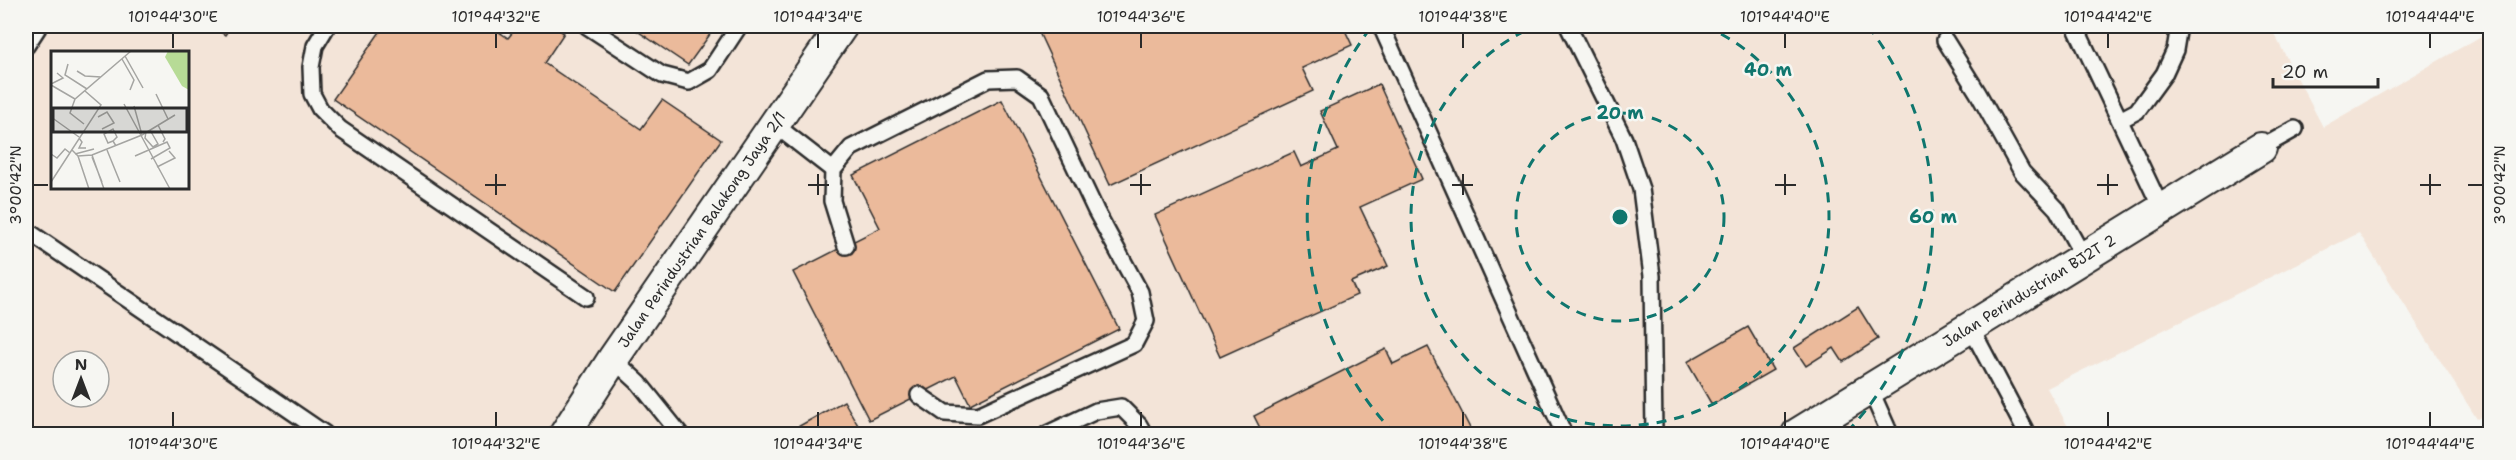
<svg xmlns="http://www.w3.org/2000/svg" width="2516" height="460" font-family="'Shantell Sans',sans-serif">
	<style>
		.built { fill: #f3e4d8; fill-rule: evenodd }
		.building { fill: #ebba9b; stroke: #2b2b2b; stroke-width: 1.5 }
		.lines { fill: none; stroke-linecap: round; stroke-linejoin: round }
		.lane-casing { stroke: #2b2b2b; stroke-width: 20 }
		.street-casing { stroke: #2b2b2b; stroke-width: 34 }
		.lane { stroke: #f6f6f2; stroke-width: 15 }
		.street { stroke: #f6f6f2; stroke-width: 30 }
		.ticks { fill: none; stroke: #2b2b2b; stroke-width: 2 }
		.ring { fill: none; stroke: #0f766e; stroke-width: 3; stroke-dasharray: 10 8 }
		.labels { text-anchor: middle; stroke-width: 5; stroke-linejoin: round; paint-order: stroke }
		.street-label { font-size: 15px; fill: #2b2b2b; stroke: #f6f6f2 }
		.inset-road { fill: none; stroke: #a5a5a2; stroke-width: 1.5 }
		.view { fill: #2b2b2b; fill-opacity: 0.15; stroke: #2b2b2b; stroke-width: 3 }
		.inset-edge { fill: none; stroke: #2b2b2b; stroke-width: 3 }
		.centre { fill: #0f766e; stroke: #f6f6f2; stroke-width: 3 }
		.ring-label { font-size: 18px; text-anchor: middle; font-weight: bold; fill: #0f766e; stroke: #f6f6f2; stroke-width: 5; stroke-linejoin: round; paint-order: stroke }
		.neatline { fill: none; stroke: #2b2b2b; stroke-width: 2 }
		.ticks-label { font-size: 15px; text-anchor: middle; fill: #2b2b2b }
	</style>
	<rect width="100%" height="100%" fill="#f6f6f2"/>
	<filter id="ink" filterUnits="userSpaceOnUse"><feTurbulence type="fractalNoise" baseFrequency=".0167" numOctaves="2"/><feDisplacementMap in="SourceGraphic" scale="12" xChannelSelector="R" yChannelSelector="G"/><feConvolveMatrix kernelMatrix="1 2 1 2 8 2 1 2 1" color-interpolation-filters="sRGB"/></filter>
	<g filter="url(#ink)">
		<path class="built" d="M26,26h2244l53,101 167,-96v381l-13,7 -118,-186 -312,155 25,46h-2046zM52,52h136v136h-136zM63,361h36v36h-36z"/>
		<g class="building">
			<polygon points="211,26 231,26 225,35"/>
			<polygon points="384,26 490,26 508,38 518,26 553,26 564,33 544,63 641,129 662,100 721,140 615,292 333,99"/>
			<polygon points="630,26 716,26 688,65"/>
			<polygon points="1036,26 1343,26 1352,45 1302,68 1313,91 1110,185"/>
			<polygon points="1379,84 1422,179 1360,207 1388,266 1351,282 1357,295 1220,357 1155,215 1294,152 1301,167 1338,150 1320,111"/>
			<polygon points="1002,100 1119,329 970,404 956,376 869,420 793,272 880,228 853,175"/>
			<polygon points="1858,307 1878,339 1843,362 1834,348 1806,366 1794,348"/>
			<polygon points="1748,327 1773,370 1712,405 1687,362"/>
			<polygon points="1428,347 1473,434 1263,434 1254,416 1386,349 1393,364"/>
			<polygon points="844,401 863,434 785,434"/>
		</g>
		<g class="lines">
			<g class="lane-casing">
				<g id="lane">
					<polyline points="327,26 315,46 311,67 312,94 320,109 340,129 586,297"/>
					<polyline points="587,26 662,75 689,82 710,70 739,26"/>
					<polyline points="1381,26 1564,434"/>
					<polyline points="1568,26 1624,139 1641,189 1652,276 1654,434"/>
					<polyline points="2075,26 2162,210"/>
					<polyline points="1945,40 1978,93 2022,172 2057,209 2084,258"/>
					<polyline points="26,46 39,26"/>
					<polyline points="2120,120 2137,111 2164,74 2175,50 2179,26"/>
					<polyline points="775,125 833,170"/>
					<polyline points="2261,148 2295,129"/>
					<polyline points="26,230 325,434"/>
					<polyline points="846,246 832,201 833,170 851,148 988,79 1017,78 1041,95 1096,211 1140,292 1146,321 1134,344 978,415 945,413 919,395"/>
					<polyline points="1971,328 2027,434"/>
					<polyline points="613,359 639,383 680,434"/>
					<polyline points="1870,389 1890,434"/>
					<polyline points="1047,434 1096,411 1121,407 1139,425 1144,434"/>
				</g>
			</g>
			<g class="street-casing">
				<g id="street">
					<path id="s1" d="M565,434l48,-75 229,-333"/>
					<path id="s2" d="M1797,434l464,-286"/>
				</g>
			</g>
			<use href="#lane" class="lane"/>
			<use href="#street" class="street"/>
		</g>
	</g>
	<path class="ticks" d="M173,33v15M496,33v15M818,33v15M1141,33v15M1463,33v15M1785,33v15M2108,33v15M2430,33v15M496,174v21M818,174v21M1141,174v21M1463,174v21M1785,174v21M2108,174v21M2430,174v21M33,185h15M485,185h21M808,185h21M1130,185h21M1452,185h21M1775,185h21M2097,185h21M2420,185h21M2468,185h15M173,412v15M496,412v15M818,412v15M1141,412v15M1463,412v15M1785,412v15M2108,412v15M2430,412v15"/>
	<g class="ring">
		<circle cx="1620" cy="217" r="104"/>
		<path d="M1705 26A209 209 0 1 1 1535 26"/>
		<path d="M1395 434A313 313 0 0 1 1372 26M1868 26A313 313 0 0 1 1845 434"/>
	</g>
	<g class="labels">
		<g class="street-label">
			<text dy="5" stroke="none"><textPath href="#s1" startOffset="246">Jalan Perindustrian Balakong Jaya 2/1</textPath></text>
			<text dy="5" stroke="none"><textPath href="#s2" startOffset="273">Jalan Perindustrian BJ2T 2</textPath></text>
		</g>
	</g>
	<g transform="translate(51 51)">
		<rect width="138" height="138" fill="#f6f6f2"/>
		<path d="M117,0h21v39l-7,-4 -17,-29z" fill="#b7db96"/>
		<path class="inset-road" d="M74,5l18,32M71,8l12,21 -4,10M17,13l-3,11 22,14M26,20l8,5 16,1M0,33l12,-6 -6,-5M0,34l24,14 56,-48M105,43l12,25M24,48l-5,14 14,11M73,53l46,85M83,55l8,29M0,66l28,20M47,66l9,-5 7,11 -12,6M107,74l7,14 -2,3M95,81l-1,6 8,9 5,-3 -8,-14M28,87l3,4 -3,6h7M62,90l-5,2 -4,-9 9,-5 4,8 -4,4 3,5M21,99l6,6 14,-1 50,-20 33,-20M56,99l13,32M0,103l6,4 8,-9 5,4M24,103l19,-5M41,104l12,34M27,105l11,33M84,105l32,-14 3,6 -19,11M41,106l10,25M106,116l18,-9 -6,-7M0,131l50,-77 -16,-14"/>
		<path class="view" d="M2,57h134v24h-134z"/>
		<rect width="138" height="138" class="inset-edge"/>
	</g>
	<circle cx="1620" cy="217" r="9" class="centre"/>
	<g class="ring-label">
		<text x="1768" y="76">40 m</text>
		<text x="1620" y="119">20 m</text>
		<text x="1933" y="223">60 m</text>
	</g>
	<rect width="2516" height="460" fill="none" stroke="#f6f6f2" stroke-width="66"/>
	<g transform="translate(81 379)"><circle r="28" fill="#f6f6f2" stroke="#a5a5a2" stroke-width="1.5"/>
	<path d="M0-4.5L10 22L0 15L-10 22Z" fill="#2b2b2b"/>
	<text y="-9" font-size="16" font-weight="bold" text-anchor="middle" fill="#2b2b2b">N</text>
	</g>
	<path d="M2273 78v9h105v-9" fill="none" stroke="#2b2b2b" stroke-width="3"/>
	<text x="2282" y="78" font-size="18" fill="#2b2b2b" stroke="#f6f6f2" stroke-width="4.5" paint-order="stroke">20 m</text>
	<rect x="33" y="33" width="2450" height="394" class="neatline"/>
	<g class="ticks-label">
		<text x="173" y="22">101°44'30"E</text>
		<text x="496" y="22">101°44'32"E</text>
		<text x="818" y="22">101°44'34"E</text>
		<text x="1141" y="22">101°44'36"E</text>
		<text x="1463" y="22">101°44'38"E</text>
		<text x="1785" y="22">101°44'40"E</text>
		<text x="2108" y="22">101°44'42"E</text>
		<text x="2430" y="22">101°44'44"E</text>
		<text transform="translate(16 185) rotate(-90)" y="5">3°00'42"N</text>
		<text transform="translate(2500 185) rotate(-90)" y="5">3°00'42"N</text>
		<text x="173" y="449">101°44'30"E</text>
		<text x="496" y="449">101°44'32"E</text>
		<text x="818" y="449">101°44'34"E</text>
		<text x="1141" y="449">101°44'36"E</text>
		<text x="1463" y="449">101°44'38"E</text>
		<text x="1785" y="449">101°44'40"E</text>
		<text x="2108" y="449">101°44'42"E</text>
		<text x="2430" y="449">101°44'44"E</text>
	</g>
</svg>
